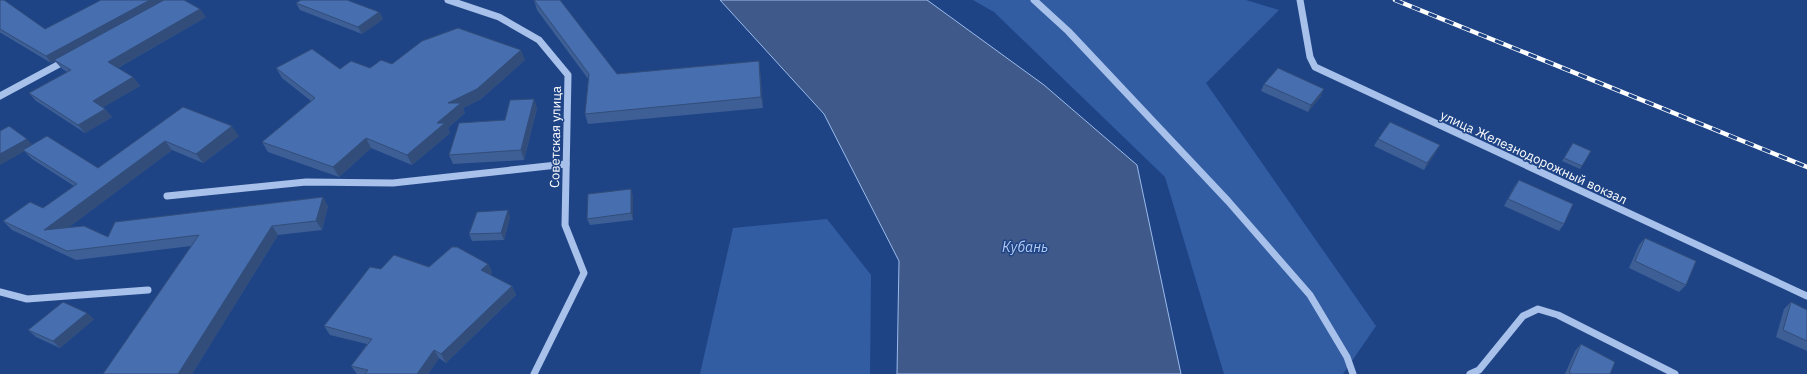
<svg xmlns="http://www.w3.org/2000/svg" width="1807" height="374" font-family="'IBM Plex Sans',sans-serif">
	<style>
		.green { fill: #325da3 }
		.water { fill: #3e598a; stroke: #9bbbec }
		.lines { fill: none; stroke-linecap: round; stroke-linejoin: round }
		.minor { stroke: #a8c1ea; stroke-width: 7 }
		.rail-casing { stroke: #fff; stroke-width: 4.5 }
		.rail { stroke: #1f4486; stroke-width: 3; stroke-dasharray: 9; stroke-linecap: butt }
		.wall { fill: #3d5f96 }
		.shaded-wall { fill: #324d7a }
		.building { fill: #476eae; stroke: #324d7a }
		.labels { text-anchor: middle; stroke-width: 3; stroke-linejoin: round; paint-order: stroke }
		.street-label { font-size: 13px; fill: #fff; stroke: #1f4486 }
		.water-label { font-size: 14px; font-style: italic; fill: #b3cbf2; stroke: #1f4486 }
	</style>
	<rect width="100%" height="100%" fill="#1f4486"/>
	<g class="green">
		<polygon points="973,0 1246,0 1279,10 1206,83 1376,326 1343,374 1224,374 1165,177 994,12"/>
		<polygon points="827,219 871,275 870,374 700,374 733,228"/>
	</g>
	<polygon class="water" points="720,0 927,0 1044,85 1137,165 1181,374 897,374 899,261 824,114"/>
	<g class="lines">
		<g class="minor">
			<polyline points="448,0 499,17 539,40 568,75 565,225 584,273 534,374"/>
			<polyline points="1034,0 1068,31 1228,201 1310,295 1347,357 1353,374"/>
			<polyline points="1300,0 1310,57 1315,67 1807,296"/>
			<polyline points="0,96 65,61"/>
			<polyline points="167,196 306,182 393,183 566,164"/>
			<polyline points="0,292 27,299 148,290"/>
			<polyline points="1470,374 1479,370 1523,316 1538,309 1558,315 1675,374"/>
		</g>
		<g class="rail-casing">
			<polyline id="rail" points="1395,0 1807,167"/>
		</g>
		<use href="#rail" class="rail"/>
	</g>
	<g class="wall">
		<polygon points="0,0 45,29 206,17 118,68 133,77 140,86 103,107 105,109 112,117 85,133 36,101 29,93 67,72 61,68 55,61 51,63 1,33 0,33"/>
		<polygon points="534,0 617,74 760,71 763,108 588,124 585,114 589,80 537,10"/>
		<polygon points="296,3 379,12 383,19 362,34 300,10"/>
		<polygon points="525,60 481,99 463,108 465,113 448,128 450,133 412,165 371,148 339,177 268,152 262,142 311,101 282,78 276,68 340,69 370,68 392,64"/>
		<polygon points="1264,84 1321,96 1308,112 1261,91"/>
		<polygon points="183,107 239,136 203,163 172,150 69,227 108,237 328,206 322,230 278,235 192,374 103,374 191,246 76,260 12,230 3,221 43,208 74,186 32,159 24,151 33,145 98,168"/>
		<polygon points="537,108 524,160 453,164 449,155 505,120"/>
		<polygon points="1378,139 1436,152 1424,170 1374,146"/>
		<polygon points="1573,143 1582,166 1580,169 1562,161"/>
		<polygon points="1519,180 1564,224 1559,231 1504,206 1514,187"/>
		<polygon points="633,196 633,220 590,225 587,219"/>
		<polygon points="510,217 504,240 472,241 469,234"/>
		<polygon points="1645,238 1686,285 1679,292 1629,268 1639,245"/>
		<polygon points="488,264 492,272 490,275 512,286 516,295 446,363 439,358 428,374 357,374 351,366 367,344 330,335 324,326 381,269"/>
		<polygon points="1791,302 1807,310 1807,351 1776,337 1784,309"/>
		<polygon points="94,319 60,348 36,337 28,330"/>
		<polygon points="1581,344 1610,374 1565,374 1575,351"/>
	</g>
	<g class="shaded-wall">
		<polygon points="150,0 166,0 51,63 46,56"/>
		<polygon points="200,9 206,17 114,70 108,62"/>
		<polygon points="379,12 383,19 362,34 358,27"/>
		<polygon points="521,50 525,60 481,99 463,108 465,113 448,128 450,133 412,165 407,155 437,123 448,103"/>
		<polygon points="759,61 760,71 763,108 761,97"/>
		<polygon points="133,77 140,86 100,109 93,101"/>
		<polygon points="1324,89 1321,96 1308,112 1311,105"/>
		<polygon points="534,99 537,108 524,160 521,150"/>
		<polygon points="105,109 112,117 85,133 78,125"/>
		<polygon points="232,126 239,136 203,163 196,154"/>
		<polygon points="366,138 371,148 339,177 333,167"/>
		<polygon points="27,139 34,146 0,165 0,154"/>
		<polygon points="165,141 172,150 53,239 44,230"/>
		<polygon points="1440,145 1436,152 1424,170 1427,163"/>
		<polygon points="631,189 633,196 633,220 631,213"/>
		<polygon points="323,197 328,206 322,230 316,221"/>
		<polygon points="508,210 510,217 504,240 501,233"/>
		<polygon points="272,226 278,235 192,374 178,374"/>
		<polygon points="488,264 492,272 485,279 481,270"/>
		<polygon points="512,286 516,295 446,363 441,354"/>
		<polygon points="87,313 94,319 60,348 53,341"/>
		<polygon points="434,350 439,358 428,374 417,374"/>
	</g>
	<g class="building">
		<polygon points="0,0 4,0 45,29 101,0 150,0 46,56 0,29"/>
		<polygon points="164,0 184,0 200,9 108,62 133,77 93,101 105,109 78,125 29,93 71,70 54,60"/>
		<polygon points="301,0 347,0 379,12 358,27 296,3"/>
		<polygon points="534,0 560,0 617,74 759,61 761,97 585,114 589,74"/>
		<polygon points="458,28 521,50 477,89 448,103 461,103 437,123 445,123 407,155 366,138 333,167 262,142 315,98 276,68 312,49 340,69 351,61 370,68 381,60 392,64 422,41"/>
		<polygon points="1278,68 1324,89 1311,105 1264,84"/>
		<polygon points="534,99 521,150 449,155 459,123 505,120 510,100"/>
		<polygon points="183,107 232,126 196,154 165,141 44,230 84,226 108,237 115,222 323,197 316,221 272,226 178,374 103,374 199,235 67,251 3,221 30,202 43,208 77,184 23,150 47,136 98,168"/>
		<polygon points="1390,122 1440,145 1427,163 1378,139"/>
		<polygon points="9,126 27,139 0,154 0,131"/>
		<polygon points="1573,143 1591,151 1582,166 1564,158"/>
		<polygon points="1519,180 1573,204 1564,224 1508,199"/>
		<polygon points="631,189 631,213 587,219 588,194"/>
		<polygon points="508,210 501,233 469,234 477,212"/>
		<polygon points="1645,238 1696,261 1686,285 1635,261"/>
		<polygon points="452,247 457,247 488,264 481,270 512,286 441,354 434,350 417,374 365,374 368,370 351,366 372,339 324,326 370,267 381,269 394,255 429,267"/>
		<polygon points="63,302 87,313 53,341 28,330"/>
		<polygon points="1791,302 1807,310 1807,341 1783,330"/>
		<polygon points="1581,344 1615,362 1610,374 1572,374 1569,372"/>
	</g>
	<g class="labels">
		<g class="street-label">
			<text transform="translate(555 137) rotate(-89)" y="5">Советская улица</text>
			<text transform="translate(1534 157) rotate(25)" y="5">улица Железнодорожный вокзал</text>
		</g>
		<g class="water-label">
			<text x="1025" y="252">Кубань</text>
		</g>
	</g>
</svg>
